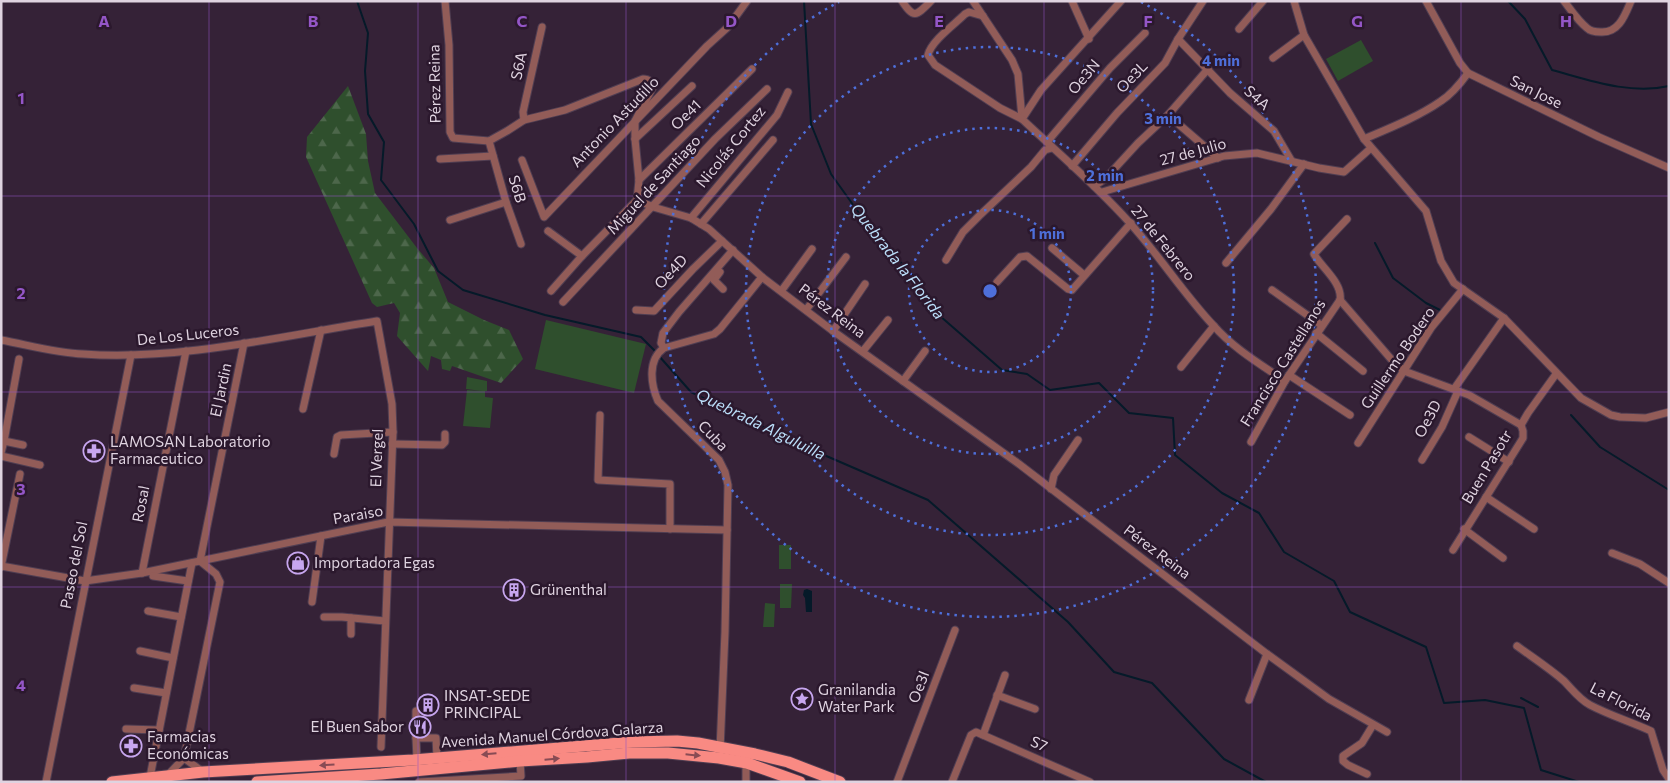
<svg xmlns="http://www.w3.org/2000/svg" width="1670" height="783" font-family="Commissioner,sans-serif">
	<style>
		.grass { fill: #2f4f2d }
		.forest { fill: url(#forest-firs) }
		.water { fill: #051a29 }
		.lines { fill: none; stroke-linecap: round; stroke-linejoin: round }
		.stream { stroke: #051a29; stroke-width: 2 }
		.street-casing { stroke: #503e52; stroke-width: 9 }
		.primary-casing { stroke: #503e52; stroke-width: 13 }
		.street { stroke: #925c58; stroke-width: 7 }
		.primary { stroke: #f98a83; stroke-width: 11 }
		.oneway { fill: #884b54 }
		.grid { fill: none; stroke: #9456c7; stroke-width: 1; stroke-opacity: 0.55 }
		.ring { fill: none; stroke: #4e6fda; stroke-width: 2.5; stroke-dasharray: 2.5 5 }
		.labels { text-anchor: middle; stroke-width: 5; stroke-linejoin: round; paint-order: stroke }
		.street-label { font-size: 15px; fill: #dfd3e0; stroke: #2b182d }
		.poi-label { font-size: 15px; fill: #dfd3e0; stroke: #2b182d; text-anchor: start }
		.water-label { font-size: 16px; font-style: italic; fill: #baddf8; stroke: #2b182d }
		.grid-label { font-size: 16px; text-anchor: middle; font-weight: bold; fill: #9456c7; stroke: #2b182d; stroke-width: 5; stroke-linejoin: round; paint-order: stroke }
		.centre { fill: #4e6fda; stroke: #2b182d; stroke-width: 2.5 }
		.ring-label { font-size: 15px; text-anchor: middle; font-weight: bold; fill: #4e6fda; stroke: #2b182d; stroke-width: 5; stroke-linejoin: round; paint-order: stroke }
	</style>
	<defs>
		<pattern id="forest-firs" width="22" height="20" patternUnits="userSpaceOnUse" patternTransform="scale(1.25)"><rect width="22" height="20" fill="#2f4f2d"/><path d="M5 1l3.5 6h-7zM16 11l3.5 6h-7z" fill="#4d674b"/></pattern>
	</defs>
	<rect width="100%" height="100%" fill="#352237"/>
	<g class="grass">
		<polygon points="1361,40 1373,61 1338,81 1326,59"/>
		<polygon points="546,320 646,344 634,393 535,369"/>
		<polygon points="467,377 487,381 487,391 485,391 485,397 493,398 490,428 463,426 467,390 482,391 466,389"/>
		<rect x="779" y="545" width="12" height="24"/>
		<polygon points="780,584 792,584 791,608 780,608"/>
		<polygon points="765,603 775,604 774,627 763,627"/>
	</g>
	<polygon class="forest" points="348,86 366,134 368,161 375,193 417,248 434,268 448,302 484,320 509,330 523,359 501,383 452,366 450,371 442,369 441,360 431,356 428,371 397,336 400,313 394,303 377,307 372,303 306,157 307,137"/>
	<polygon class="water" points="807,589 812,591 812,612 806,612 805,598 803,595 804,590"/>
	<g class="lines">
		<g class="stream">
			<polyline points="357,1 368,33 365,71 368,114 384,142 381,180 414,224 438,271 463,290 545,315 641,337 656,352"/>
			<polyline points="804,1 811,124 831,174 869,227 921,285 940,316 1002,370 1027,374 1050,390 1099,383 1129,413 1173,418 1175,455 1222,493 1259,513 1284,552 1334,581 1350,612 1426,647 1444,703 1485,700 1524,708 1541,770 1579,782"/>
			<path d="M1508,1l17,18 27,51c37,10 78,25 117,16"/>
			<polyline points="1375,243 1393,278 1426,303 1440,310"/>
			<polyline points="659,356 691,392 794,442 928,500 1068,622 1114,672 1152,683 1224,759 1266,782"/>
			<polyline points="1571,415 1600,447 1669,490"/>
			<polyline points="1521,698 1538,707"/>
		</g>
		<g class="street-casing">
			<g id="street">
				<path d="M445,1l4,44 1,87 3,6 36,3 18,-10 17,-11 41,-10 78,-31c6,0 8,3 10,8l-18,34v18l4,41 -2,20 16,7 38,11 18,11 53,48 71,54 186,133 248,190 62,45 58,33"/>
				<path d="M902,1c12,18 14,15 29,0"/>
				<polyline points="973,1 1012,60 1018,74 1022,118"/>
				<polyline points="1072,1 1089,39"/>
				<path d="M1121,1l-80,89 -19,29c36,34 74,66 107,103 30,33 54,71 84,103 20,23 47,39 72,56"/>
				<polyline points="1294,1 1304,35 1364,139 1426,211 1441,261 1454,283 1504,318 1581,398 1611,415 1620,417 1646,418 1669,412"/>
				<polyline points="1426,1 1460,63 1468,73 1599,137 1669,168"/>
				<path d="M1564,1c7,9 14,20 23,27 3,3 9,4 14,4 18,1 24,-17 30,-31"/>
				<path d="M983,16l-14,-4 -4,2c-10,10 -34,27 -37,41l7,10 65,43 22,11"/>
				<polyline points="1239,29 1263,1"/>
				<polyline points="1178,39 1230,93 1274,131 1291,160"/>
				<polyline points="1273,58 1304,35"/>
				<polyline points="1168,115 1218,158"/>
				<polyline points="524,120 523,112 542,27"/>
				<polyline points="635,139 692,86"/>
				<path d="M1364,139c26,-11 54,-22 77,-38 11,-7 19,-17 27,-28"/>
				<polyline points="489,141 506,202 521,244"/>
				<polyline points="1047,142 1110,68 1145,33"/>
				<polyline points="440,159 493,156"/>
				<polyline points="522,160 544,217 707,46 728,27 747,1"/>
				<polyline points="1072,166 1117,113 1165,63 1178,39 1203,1"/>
				<polyline points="639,180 752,69"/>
				<polyline points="1094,186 1105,179 1138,143 1168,115 1208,69"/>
				<polyline points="1102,192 1224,156 1257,153 1319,168 1344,172 1371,148"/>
				<polyline points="691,218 777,115 788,92"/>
				<polyline points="450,220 506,202"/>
				<polyline points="701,224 773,140"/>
				<polyline points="548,231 582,256"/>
				<polyline points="1052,248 1084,275"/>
				<polyline points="946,260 963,232 979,216 1031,167 1045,150 1052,148"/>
				<polyline points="1226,263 1271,209 1304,164"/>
				<polyline points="720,272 714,280 723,289"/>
				<polyline points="997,282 1020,257 1027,256 1068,289 1072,290 1131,223"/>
				<polyline points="782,290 812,249"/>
				<polyline points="1272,290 1321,325"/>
				<polyline points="551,291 582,256 637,200"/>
				<polyline points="1340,300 1391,359 1404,371 1469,395 1521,425"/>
				<path d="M1340,300c3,-17 -19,-33 -26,-46l33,-35"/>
				<polyline points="563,302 715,139 767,89"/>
				<polyline points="636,310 654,311 693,269 722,241"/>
				<polyline points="806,310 846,257"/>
				<polyline points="833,331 865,284"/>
				<polyline points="1316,333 1363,371"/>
				<path d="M1,340c27,5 55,13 82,14 96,7 199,-18 294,-33l15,83 1,28 -12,315"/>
				<polyline points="664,348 661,343 663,333 679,312 733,250"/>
				<polyline points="863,351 888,320"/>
				<polyline points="1181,367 1214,326"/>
				<polyline points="1289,375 1350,415"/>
				<polyline points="903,381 925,351"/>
				<polyline points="1454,389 1504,318"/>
				<polyline points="303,409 321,330"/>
				<polyline points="600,415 598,480 670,484 670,529"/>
				<polyline points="1469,437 1509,462"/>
				<polyline points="4,441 19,359"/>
				<polyline points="1251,442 1285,381 1340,300"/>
				<polyline points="1358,443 1431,328 1463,289"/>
				<polyline points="392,444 442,445 445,442 445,434"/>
				<polyline points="1,453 4,441 23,445"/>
				<polyline points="334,454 337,437 341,435 393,432"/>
				<polyline points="1,456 40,465"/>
				<polyline points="1422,460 1442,427 1458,391"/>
				<polyline points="1051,489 1054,475 1078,440"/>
				<polyline points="1486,497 1534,529"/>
				<polyline points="1464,529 1503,558"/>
				<polyline points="1453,550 1523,438 1523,431 1521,425 1528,413 1556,374"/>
				<polyline points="1612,553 1640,564 1669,583"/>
				<polyline points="1,566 85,581 142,573 388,522 727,530"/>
				<polyline points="1,567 20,474"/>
				<polyline points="142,573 186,351"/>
				<polyline points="153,576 188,581"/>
				<polyline points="312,602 321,536"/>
				<polyline points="148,611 181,617"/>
				<polyline points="324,617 342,617 385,621"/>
				<polyline points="351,618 351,634"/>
				<path d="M1517,646c15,11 32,22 47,35 8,8 15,18 26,24 19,10 41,17 61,26l12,39 6,9"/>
				<polyline points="140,651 173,658"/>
				<polyline points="134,688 166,693"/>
				<polyline points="997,695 1035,709"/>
				<polyline points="1249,700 1267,654"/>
				<polyline points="416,711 416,738"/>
				<polyline points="126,729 159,730"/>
				<polyline points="983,735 1005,675"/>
				<path d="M720,750l5,-118 3,-147 -3,-13 -6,-12 -61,-59c-7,-16 -11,-41 6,-53l50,-14 6,-5 42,-52"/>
				<polyline points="184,758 203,772"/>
				<polyline points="417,760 416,738 436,738 437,758"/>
				<polyline points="1367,774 1348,765 1343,761 1343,756 1362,743 1373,725"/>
				<polyline points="167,776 184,758 220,582 216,574 200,561 244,343"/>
				<polyline points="150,777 192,563"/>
				<polyline points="46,782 131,355"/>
				<polyline points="419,782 521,776 520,761"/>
				<polyline points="746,782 746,768 749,760"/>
				<polyline points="897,782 955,630"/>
				<polyline points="952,782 971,735 976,732 1090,782"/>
			</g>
		</g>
		<g class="primary-casing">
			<g id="primary">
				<polyline points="112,782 203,772 413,760 632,742 677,741 698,743 755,754 788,762 840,782"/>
				<polyline points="257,782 381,774 520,761 587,757 629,753 668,753 719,758 747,763 800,782"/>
			</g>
		</g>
		<use href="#street" class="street"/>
		<use href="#primary" class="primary"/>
	</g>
	<defs><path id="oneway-solid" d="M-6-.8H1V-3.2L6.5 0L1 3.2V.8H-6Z" transform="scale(1.25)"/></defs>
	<g class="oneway">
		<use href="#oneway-solid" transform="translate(489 754) rotate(175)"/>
		<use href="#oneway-solid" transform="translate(693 755) rotate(6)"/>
		<use href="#oneway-solid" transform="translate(552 759) rotate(-5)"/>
		<use href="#oneway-solid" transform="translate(327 765) rotate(176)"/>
	</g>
	<path class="grid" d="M209,1v781M418,1v781M626,1v781M835,1v781M1044,1v781M1252,1v781M1461,1v781M1,196h1668M1,392h1668M1,587h1668"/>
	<g class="ring">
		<circle cx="990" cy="291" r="81"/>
		<circle cx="990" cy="291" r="163"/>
		<circle cx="990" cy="291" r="244"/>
		<path d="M1141 2A326 326 0 1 1 839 2"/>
	</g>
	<defs>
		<g id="pharmacy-ring" transform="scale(1.125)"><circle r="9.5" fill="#2b182d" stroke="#c7a6ef" stroke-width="1.5"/><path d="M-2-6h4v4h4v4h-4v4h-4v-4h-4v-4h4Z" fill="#c7a6ef"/></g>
		<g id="shop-ring" transform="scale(1.125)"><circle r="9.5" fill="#2b182d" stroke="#c7a6ef" stroke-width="1.5"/><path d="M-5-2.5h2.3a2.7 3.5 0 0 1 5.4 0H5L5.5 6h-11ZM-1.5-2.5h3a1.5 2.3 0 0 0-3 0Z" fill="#c7a6ef"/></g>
		<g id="building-ring" transform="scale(1.125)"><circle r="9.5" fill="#2b182d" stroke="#c7a6ef" stroke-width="1.5"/><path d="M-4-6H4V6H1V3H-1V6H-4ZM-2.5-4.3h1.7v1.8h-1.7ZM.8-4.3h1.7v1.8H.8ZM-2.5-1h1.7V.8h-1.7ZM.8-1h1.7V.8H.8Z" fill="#c7a6ef"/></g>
		<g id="sight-ring" transform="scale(1.125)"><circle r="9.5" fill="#2b182d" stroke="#c7a6ef" stroke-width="1.5"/><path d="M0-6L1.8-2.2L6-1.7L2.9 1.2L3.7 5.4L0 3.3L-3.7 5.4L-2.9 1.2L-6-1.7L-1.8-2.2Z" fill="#c7a6ef"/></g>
		<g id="restaurant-ring" transform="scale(1.125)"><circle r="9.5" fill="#2b182d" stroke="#c7a6ef" stroke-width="1.5"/><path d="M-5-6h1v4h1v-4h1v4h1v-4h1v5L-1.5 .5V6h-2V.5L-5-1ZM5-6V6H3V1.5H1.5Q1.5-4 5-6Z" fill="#c7a6ef"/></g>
	</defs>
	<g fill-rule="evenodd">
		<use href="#pharmacy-ring" x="94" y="451"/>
		<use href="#shop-ring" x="298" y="563"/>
		<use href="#building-ring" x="514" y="590"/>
		<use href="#sight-ring" x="802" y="699"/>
		<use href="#building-ring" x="428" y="705"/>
		<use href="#restaurant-ring" x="420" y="727"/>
		<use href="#pharmacy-ring" x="131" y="746"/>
	</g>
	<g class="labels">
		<g class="street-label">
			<text transform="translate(519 66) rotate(-78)" y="5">S6A</text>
			<text transform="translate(1084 77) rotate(-50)" y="5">Oe3N</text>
			<text transform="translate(1132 77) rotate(-46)" y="5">Oe3L</text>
			<text transform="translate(435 84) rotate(-91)" y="5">Pérez Reina</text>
			<text transform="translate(1536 92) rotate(26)" y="5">San Jose</text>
			<text transform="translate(1257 98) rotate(41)" y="5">S4A</text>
			<text transform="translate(686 115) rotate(-45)" y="5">Oe41</text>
			<text transform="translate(615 122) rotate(-46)" y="5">Antonio Astudillo</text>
			<text transform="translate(731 147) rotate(-51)" y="5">Nicolás Cortez</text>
			<text transform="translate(1193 152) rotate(-15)" y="5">27 de Julio</text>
			<text transform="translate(654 185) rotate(-47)" y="5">Miguel de Santiago</text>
			<text transform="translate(517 189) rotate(73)" y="5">S6B</text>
			<text transform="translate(1163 243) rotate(51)" y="5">27 de Febrero</text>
			<text transform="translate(671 272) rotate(-47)" y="5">Oe4D</text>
			<text transform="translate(832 311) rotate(37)" y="5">Pérez Reina</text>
			<text transform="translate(188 335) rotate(-6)" y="5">De Los Luceros</text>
			<text transform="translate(1398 358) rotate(-56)" y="5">Guillermo Bodero</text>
			<text transform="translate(1283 363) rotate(-58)" y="5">Francisco Castellanos</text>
			<text transform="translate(221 390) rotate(-78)" y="5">El Jardin</text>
			<text transform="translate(1428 419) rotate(-62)" y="5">Oe3D</text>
			<text transform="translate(713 436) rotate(46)" y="5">Cuba</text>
			<text transform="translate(377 458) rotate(-88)" y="5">El Vergel</text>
			<text transform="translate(1487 467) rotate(-59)" y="5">Buen Pasotr</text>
			<text transform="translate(141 504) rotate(-79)" y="5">Rosal</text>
			<text transform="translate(358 515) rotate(-10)" y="5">Paraiso</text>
			<text transform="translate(1157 552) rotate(37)" y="5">Pérez Reina</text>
			<text transform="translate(74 565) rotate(-79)" y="5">Paseo del Sol</text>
			<text transform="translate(919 687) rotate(-69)" y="5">Oe3I</text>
			<text transform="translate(1621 702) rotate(27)" y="5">La Florida</text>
			<text transform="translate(552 735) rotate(-4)" y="5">Avenida Manuel Córdova Galarza</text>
			<text transform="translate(1039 744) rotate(24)" y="5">S7</text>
		</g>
		<g class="poi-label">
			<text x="110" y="447">LAMOSAN Laboratorio<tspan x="110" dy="17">Farmaceutico</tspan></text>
			<text x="314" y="568">Importadora Egas</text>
			<text x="530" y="595">Grünenthal</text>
			<text x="818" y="695">Granilandia<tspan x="818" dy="17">Water Park</tspan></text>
			<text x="444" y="701">INSAT-SEDE<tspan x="444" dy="17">PRINCIPAL</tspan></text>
			<text x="404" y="732" text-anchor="end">El Buen Sabor</text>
			<text x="147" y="742">Farmacias<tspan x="147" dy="17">Económicas</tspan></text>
		</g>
		<g class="water-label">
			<text transform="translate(898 261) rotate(52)" y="6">Quebrada la Florida</text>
			<text transform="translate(761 424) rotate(26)" y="6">Quebrada Alguluilla</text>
		</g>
	</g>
	<g class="grid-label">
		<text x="104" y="27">A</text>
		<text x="313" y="27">B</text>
		<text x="522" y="27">C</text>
		<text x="731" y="27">D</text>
		<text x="939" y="27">E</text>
		<text x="1148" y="27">F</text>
		<text x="1357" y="27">G</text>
		<text x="1566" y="27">H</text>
		<text x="21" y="104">1</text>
		<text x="21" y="299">2</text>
		<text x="21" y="495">3</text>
		<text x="21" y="691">4</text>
	</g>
	<circle cx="990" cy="291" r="8" class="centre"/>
	<g class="ring-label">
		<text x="1221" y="66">4 min</text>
		<text x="1163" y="124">3 min</text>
		<text x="1105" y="181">2 min</text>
		<text x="1047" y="239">1 min</text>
	</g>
	<rect width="1670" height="783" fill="none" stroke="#dfd3e0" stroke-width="5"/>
</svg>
